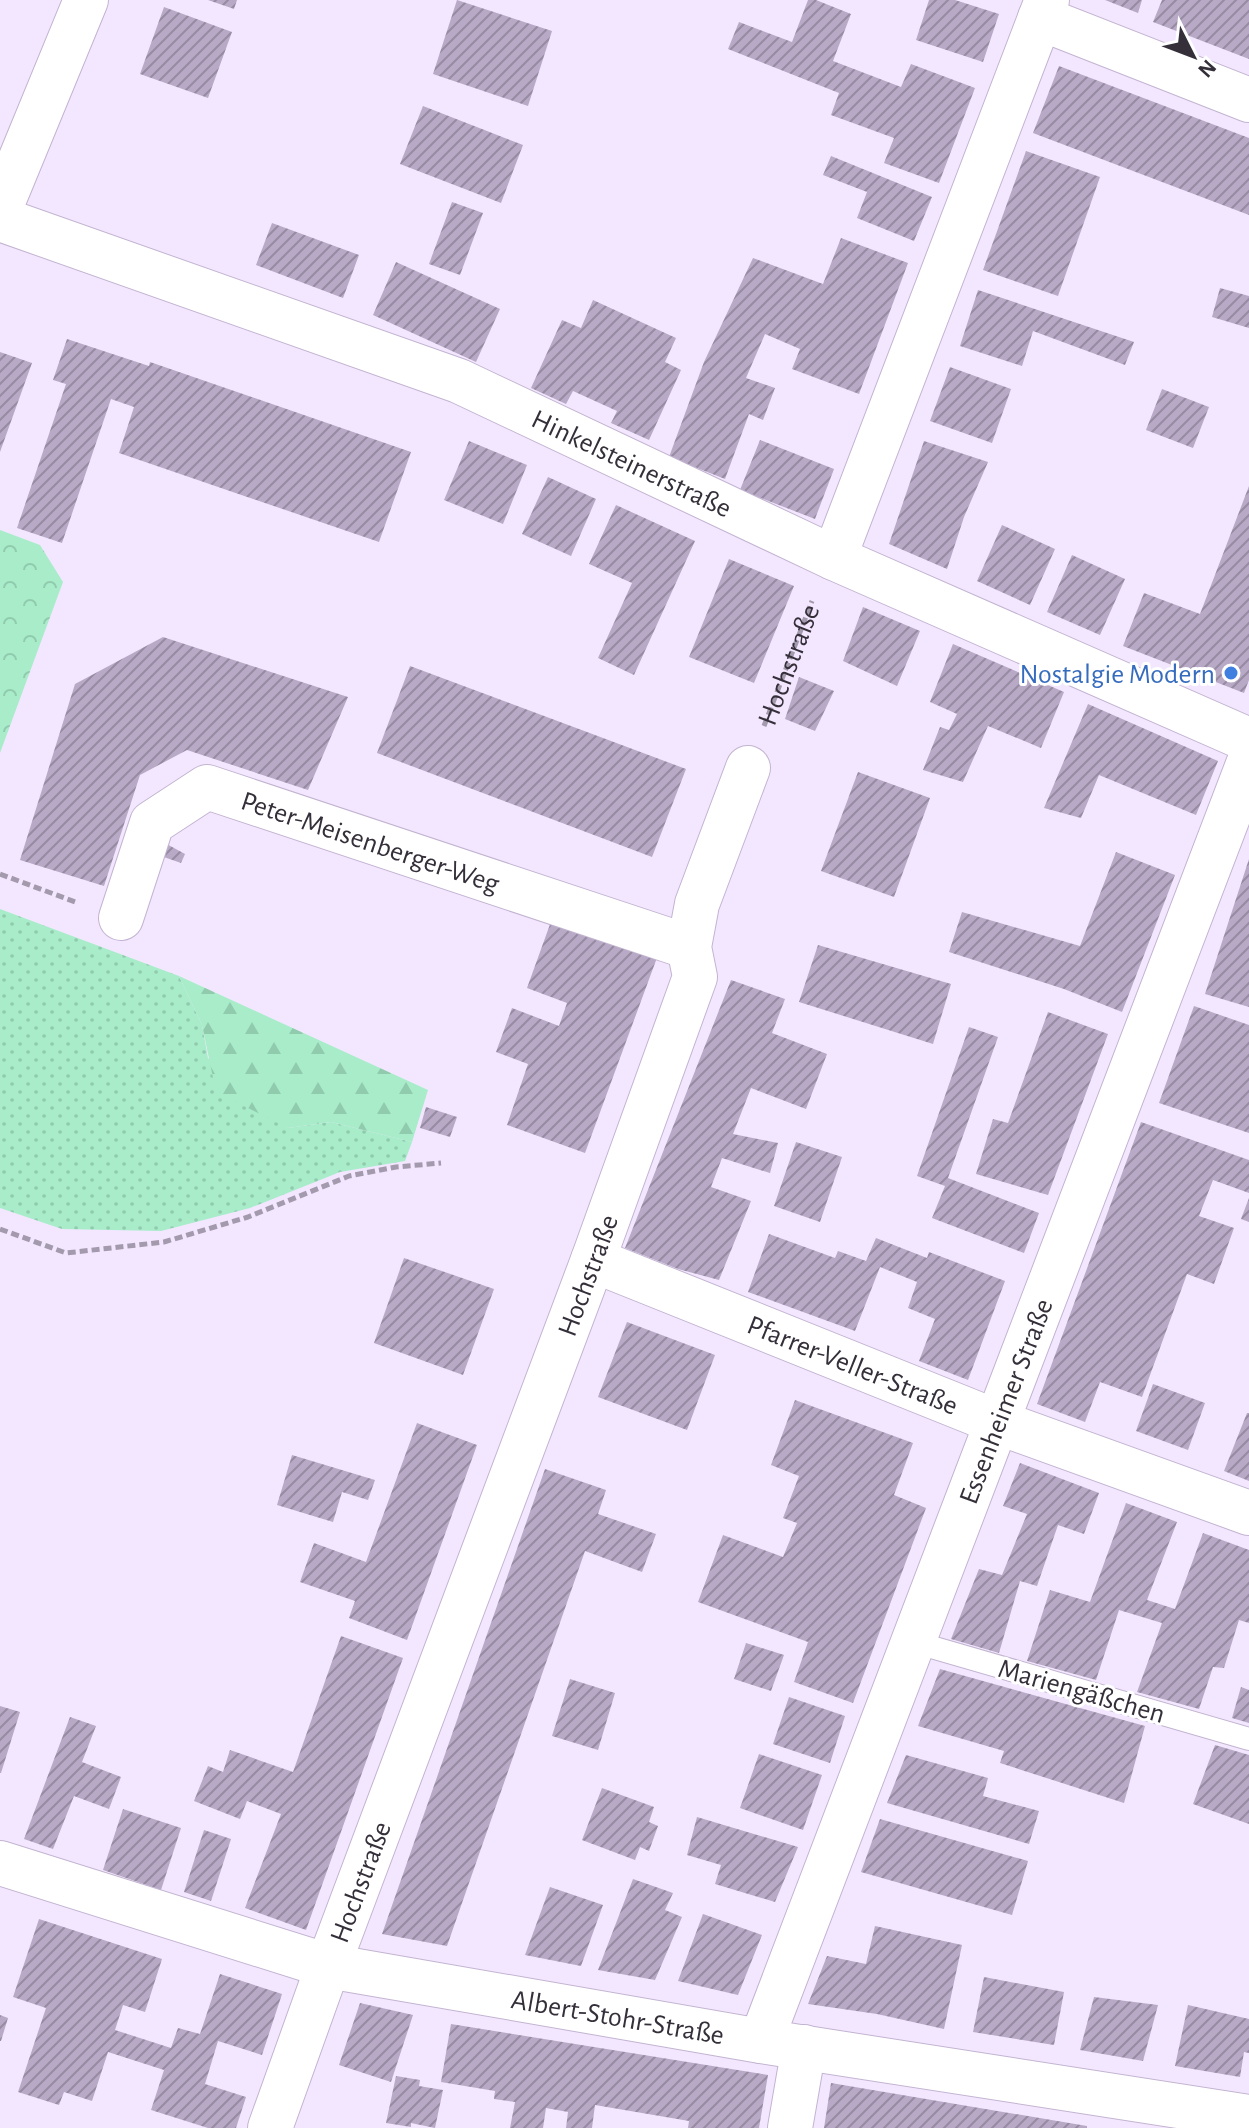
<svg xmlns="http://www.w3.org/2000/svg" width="1249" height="2128" font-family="'Alegreya Sans',sans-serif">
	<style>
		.grass { fill: url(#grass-dots) }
		.forest { fill: url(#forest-firs) }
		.park { fill: url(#park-crowns) }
		.building { fill: url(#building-hatch) }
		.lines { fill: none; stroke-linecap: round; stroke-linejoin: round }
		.lane-casing { stroke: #c3b4d1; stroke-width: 24 }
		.street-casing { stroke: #c3b4d1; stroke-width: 46 }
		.secondary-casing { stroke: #c3b4d1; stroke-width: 46 }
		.path { stroke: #a49aad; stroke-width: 5; stroke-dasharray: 8 4; stroke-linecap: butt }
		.lane { stroke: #fff; stroke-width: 22 }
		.street { stroke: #fff; stroke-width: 44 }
		.secondary { stroke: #fff; stroke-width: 44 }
		.shop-dot { fill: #3f7fe0; stroke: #fff; stroke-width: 3 }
		.labels { text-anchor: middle; stroke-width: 6; stroke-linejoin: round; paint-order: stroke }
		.street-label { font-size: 28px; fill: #352f3a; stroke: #fff }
		.shop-label { font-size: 28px; fill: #366cbe; stroke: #fff; text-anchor: end }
	</style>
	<defs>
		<pattern id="grass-dots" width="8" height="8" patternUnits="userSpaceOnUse" patternTransform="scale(2)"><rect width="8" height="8" fill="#a8ecca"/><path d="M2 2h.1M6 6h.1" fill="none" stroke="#91cbae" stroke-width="1.8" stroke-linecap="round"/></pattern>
		<pattern id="forest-firs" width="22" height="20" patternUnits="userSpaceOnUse" patternTransform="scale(2)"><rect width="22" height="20" fill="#a8ecca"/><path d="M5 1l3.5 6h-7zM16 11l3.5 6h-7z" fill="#91cbae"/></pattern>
		<pattern id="park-crowns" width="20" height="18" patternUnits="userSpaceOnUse" patternTransform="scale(2)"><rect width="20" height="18" fill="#a8ecca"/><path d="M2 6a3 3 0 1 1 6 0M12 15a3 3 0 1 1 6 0" fill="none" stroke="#91cbae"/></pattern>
		<pattern id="building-hatch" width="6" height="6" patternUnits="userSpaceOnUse" patternTransform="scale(2)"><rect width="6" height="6" fill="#b8aac6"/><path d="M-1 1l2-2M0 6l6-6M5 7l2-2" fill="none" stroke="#968ba2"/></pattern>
	</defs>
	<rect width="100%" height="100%" fill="#f3e7ff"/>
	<polygon class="grass" points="0,909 179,976 202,1025 208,1058 288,1128 331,1122 412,1142 405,1161 340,1172 250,1208 161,1231 62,1229 0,1208"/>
	<polygon class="forest" points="179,976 428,1090 412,1142 331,1122 288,1128 216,1092 202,1025"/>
	<polygon class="park" points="0,530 40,545 63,582 0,753"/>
	<g class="building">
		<polygon points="208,0 237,0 234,9"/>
		<polygon points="457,0 552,31 528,106 433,74"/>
		<polygon points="808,0 816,0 851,14 833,61 901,87 911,64 975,88 939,183 884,163 894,138 831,115 839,93 728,49 739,22 792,42"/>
		<polygon points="929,0 955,0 999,14 983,62 916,40"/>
		<polygon points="1105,0 1142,0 1138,13"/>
		<polygon points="1162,0 1249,0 1249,59 1153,22"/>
		<polygon points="164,7 232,32 208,98 140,74"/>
		<polygon points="1059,66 1249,138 1249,215 1033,133"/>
		<polygon points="423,106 523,145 501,203 400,164"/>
		<polygon points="1026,151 1100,177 1058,296 983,270"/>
		<polygon points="831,156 932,197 914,241 857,218 867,192 823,175"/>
		<polygon points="452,202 483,213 460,275 429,264"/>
		<polygon points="272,223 359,255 343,298 256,265"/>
		<polygon points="841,238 908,263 859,394 792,369 800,349 765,334 746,378 775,388 763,420 749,414 725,479 669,457 704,362 753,258 823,284"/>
		<polygon points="396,262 500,309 476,362 373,315"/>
		<polygon points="1220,288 1249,296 1249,328 1212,317"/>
		<polygon points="978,290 1134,342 1125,365 1033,331 1022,366 960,346"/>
		<polygon points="593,300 676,338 665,362 681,370 649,440 611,423 617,411 573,391 566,404 531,388 562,320 581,328"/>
		<polygon points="67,339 149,366 150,362 411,452 379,542 119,453 134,407 111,399 62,543 17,528 66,384 53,380"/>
		<polygon points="0,352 32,363 0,452"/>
		<polygon points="950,367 1011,389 992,443 930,421"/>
		<polygon points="1162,389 1209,407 1193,448 1146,430"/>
		<polygon points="760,440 834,469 815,519 740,490"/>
		<polygon points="469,441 527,465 503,524 444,500"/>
		<polygon points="924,441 988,462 964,517 947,569 889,544"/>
		<polygon points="548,477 596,499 571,556 522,534"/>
		<polygon points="1249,486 1249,680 1244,693 1123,646 1144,593 1200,614"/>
		<polygon points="616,505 695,541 634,675 598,658 632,583 589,564"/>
		<polygon points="1002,525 1055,549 1030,605 977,581"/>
		<polygon points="1072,555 1125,579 1100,635 1047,612"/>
		<polygon points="729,559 794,586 754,683 689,657"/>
		<polygon points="863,607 920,631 897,686 843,661"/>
		<polygon points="163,637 348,697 308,790 187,750 140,775 104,886 20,860 75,684"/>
		<polygon points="953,644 1064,692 1041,748 988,726 963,782 923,770 940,727 949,730 957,714 930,702"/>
		<polygon points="410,666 686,769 652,857 377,753"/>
		<polygon points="799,677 834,691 815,731 785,719"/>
		<polygon points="1088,704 1218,761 1196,815 1099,775 1081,818 1044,808"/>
		<polygon points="858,772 930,798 894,897 821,871"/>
		<polygon points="163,842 185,854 181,863 158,855"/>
		<polygon points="1116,852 1175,875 1122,1012 1064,989 949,952 962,912 1080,946"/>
		<polygon points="1249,859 1249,1007 1205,994"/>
		<polygon points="553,916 658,955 585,1153 507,1125 528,1064 496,1052 512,1008 559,1026 567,1003 527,988"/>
		<polygon points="818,945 951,984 933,1044 799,1002"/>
		<polygon points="731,980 785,999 772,1033 827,1054 806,1109 751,1088 733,1134 778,1143 770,1173 722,1158 711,1187 751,1201 719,1280 678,1269 625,1248"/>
		<polygon points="1194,1006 1249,1025 1249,1133 1159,1103"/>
		<polygon points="1048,1012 1108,1034 1048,1195 976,1174 993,1119 1008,1123"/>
		<polygon points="969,1027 998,1037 948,1178 1039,1213 1024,1253 932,1218 945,1186 917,1176"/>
		<polygon points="426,1107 457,1117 450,1137 420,1128"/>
		<polygon points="1141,1122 1249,1160 1249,1193 1213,1180 1199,1216 1234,1228 1214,1284 1187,1274 1142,1397 1100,1382 1085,1422 1037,1404"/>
		<polygon points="796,1142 842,1157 820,1222 774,1206"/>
		<polygon points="1249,1198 1249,1222 1241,1219"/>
		<polygon points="769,1234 835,1258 838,1251 866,1261 876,1238 927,1258 929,1252 1005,1281 968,1380 919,1361 935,1319 908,1308 917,1282 880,1267 855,1331 748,1292"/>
		<polygon points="404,1258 494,1289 463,1375 374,1343"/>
		<polygon points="627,1322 715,1355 687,1430 598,1397"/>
		<polygon points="1153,1384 1205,1403 1188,1450 1136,1431"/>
		<polygon points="795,1400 913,1443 894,1495 926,1508 853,1703 794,1682 808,1642 698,1602 723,1535 783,1557 797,1523 783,1518 799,1476 771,1465"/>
		<polygon points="1247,1413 1249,1413 1249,1481 1224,1471"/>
		<polygon points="417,1423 477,1445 407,1640 349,1618 355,1601 300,1582 314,1543 366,1562"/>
		<polygon points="292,1455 375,1480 368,1500 342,1492 333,1522 277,1505"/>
		<polygon points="1020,1463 1099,1493 1084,1534 1058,1525 1037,1586 1020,1581 999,1653 951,1639 979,1569 1002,1575 1027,1514 1003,1506"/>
		<polygon points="545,1469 606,1490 598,1514 656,1534 642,1572 585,1551 447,1946 382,1934"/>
		<polygon points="1126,1503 1177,1522 1147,1600 1175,1609 1203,1533 1249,1550 1249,1623 1239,1620 1224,1668 1213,1667 1199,1709 1137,1692 1162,1623 1119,1610 1096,1680 1027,1661 1050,1590 1090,1602"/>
		<polygon points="341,1636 403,1658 306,1930 245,1908 281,1814 247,1801 240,1819 194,1801 208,1766 223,1772 230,1750 293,1772"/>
		<polygon points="746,1643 784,1655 771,1691 734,1679"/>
		<polygon points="940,1669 1145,1726 1124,1803 1000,1763 1004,1751 918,1726"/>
		<polygon points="570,1679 615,1693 598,1750 552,1736"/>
		<polygon points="1241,1687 1249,1690 1249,1723 1232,1718"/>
		<polygon points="789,1697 845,1716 830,1763 773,1744"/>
		<polygon points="0,1706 20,1712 1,1773 0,1773"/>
		<polygon points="70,1717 96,1726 82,1762 121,1777 109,1809 74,1796 53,1849 24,1839"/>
		<polygon points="1215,1745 1249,1755 1249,1824 1193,1804"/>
		<polygon points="759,1754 822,1775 803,1830 740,1808"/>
		<polygon points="906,1755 988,1778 983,1796 1039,1811 1029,1844 887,1803"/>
		<polygon points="602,1788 654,1807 649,1822 658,1826 649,1851 640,1847 635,1860 582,1840"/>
		<polygon points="123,1809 181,1828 161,1890 103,1870"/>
		<polygon points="697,1817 798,1847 775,1902 715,1884 721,1865 687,1855"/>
		<polygon points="880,1819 1028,1861 1012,1915 861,1872"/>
		<polygon points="204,1830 231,1839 211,1901 184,1892"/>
		<polygon points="633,1879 673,1893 665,1910 682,1917 655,1980 598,1970"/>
		<polygon points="550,1887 603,1905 581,1966 525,1955"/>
		<polygon points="703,1914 762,1935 738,1995 678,1981"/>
		<polygon points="39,1919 162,1959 145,2012 123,2005 115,2030 171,2048 178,2028 200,2034 220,1974 282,1994 262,2055 218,2041 205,2084 246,2097 236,2128 208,2128 151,2110 164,2070 108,2052 92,2101 64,2092 59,2105 18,2092 46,2008 13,1997"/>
		<polygon points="875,1926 962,1945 944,2029 877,2014 808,2004 827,1956 866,1964"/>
		<polygon points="984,1977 1064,1992 1054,2045 973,2032"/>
		<polygon points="1094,1997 1158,2005 1143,2061 1080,2050"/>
		<polygon points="360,2003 413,2015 391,2082 339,2065"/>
		<polygon points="1188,2005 1249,2019 1249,2053 1244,2052 1240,2077 1175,2066"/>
		<polygon points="0,2015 8,2018 1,2041 0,2041"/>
		<polygon points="451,2024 768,2075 759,2128 688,2128 689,2121 595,2105 592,2128 566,2128 568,2112 546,2108 543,2128 510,2128 515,2102 494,2099 495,2091 441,2082"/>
		<polygon points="396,2076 420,2080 419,2086 443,2090 435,2128 411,2123 411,2127 386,2123"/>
		<polygon points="831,2083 1087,2126 1087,2128 824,2128"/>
	</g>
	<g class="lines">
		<g class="lane-casing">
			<polyline id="lane" points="914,1642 1249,1739"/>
		</g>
		<g class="street-casing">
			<g id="street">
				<polyline points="1040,18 1249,100"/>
				<polyline points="0,209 86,0"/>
				<path id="s2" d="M0,219l459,162 375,177 415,182"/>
				<polyline points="834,558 1047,0"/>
				<path id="s3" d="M121,918l31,-95 55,-36 482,160"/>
				<path id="s4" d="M593,1260l404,162 -236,619"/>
				<path id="s5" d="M0,1863l328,103 433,75 488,76"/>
				<path id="s6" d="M270,2128l58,-162 265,-706 102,-283 -6,-30 8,-43 51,-136"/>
				<polyline points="790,2128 804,2047"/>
			</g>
		</g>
		<g class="secondary-casing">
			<polyline id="secondary" points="1249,762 997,1422 1249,1513"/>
		</g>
		<g class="path">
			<path id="s1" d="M764,726l48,-125"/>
			<polyline points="0,874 78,903"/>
			<polyline points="0,1229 66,1253 164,1242 248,1217 349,1176 396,1167 441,1163"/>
		</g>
		<use href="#lane" class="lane"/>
		<use href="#street" class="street"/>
		<use href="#secondary" class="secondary"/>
	</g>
	<circle class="shop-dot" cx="1231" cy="673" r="8"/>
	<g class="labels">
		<g class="street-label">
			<text dy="10" stroke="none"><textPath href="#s2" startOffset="678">Hinkelsteinerstraße</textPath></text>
			<text dy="10" stroke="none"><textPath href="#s1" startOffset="66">Hochstraße</textPath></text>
			<text dy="10" stroke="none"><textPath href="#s3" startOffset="338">Peter-Meisenberger-Weg</textPath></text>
			<text dy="10" stroke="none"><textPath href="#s6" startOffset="910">Hochstraße</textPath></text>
			<text dy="10" stroke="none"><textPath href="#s4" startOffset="280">Pfarrer-Veller-Straße</textPath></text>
			<text transform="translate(1005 1401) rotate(-69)" y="10">Essenheimer Straße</text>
			<text transform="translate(1082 1690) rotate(16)" y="10">Mariengäßchen</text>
			<text dy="10" stroke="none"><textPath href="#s6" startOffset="262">Hochstraße</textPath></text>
			<text dy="10" stroke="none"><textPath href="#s5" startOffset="638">Albert-Stohr-Straße</textPath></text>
		</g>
		<g class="shop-label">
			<text x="1215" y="683">Nostalgie Modern</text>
		</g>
	</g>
	<g transform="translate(1193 56) rotate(132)" stroke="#ffffff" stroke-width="6" paint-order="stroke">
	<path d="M0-6L14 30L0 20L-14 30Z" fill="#352f3a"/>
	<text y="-12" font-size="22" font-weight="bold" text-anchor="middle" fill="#352f3a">N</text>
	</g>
</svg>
